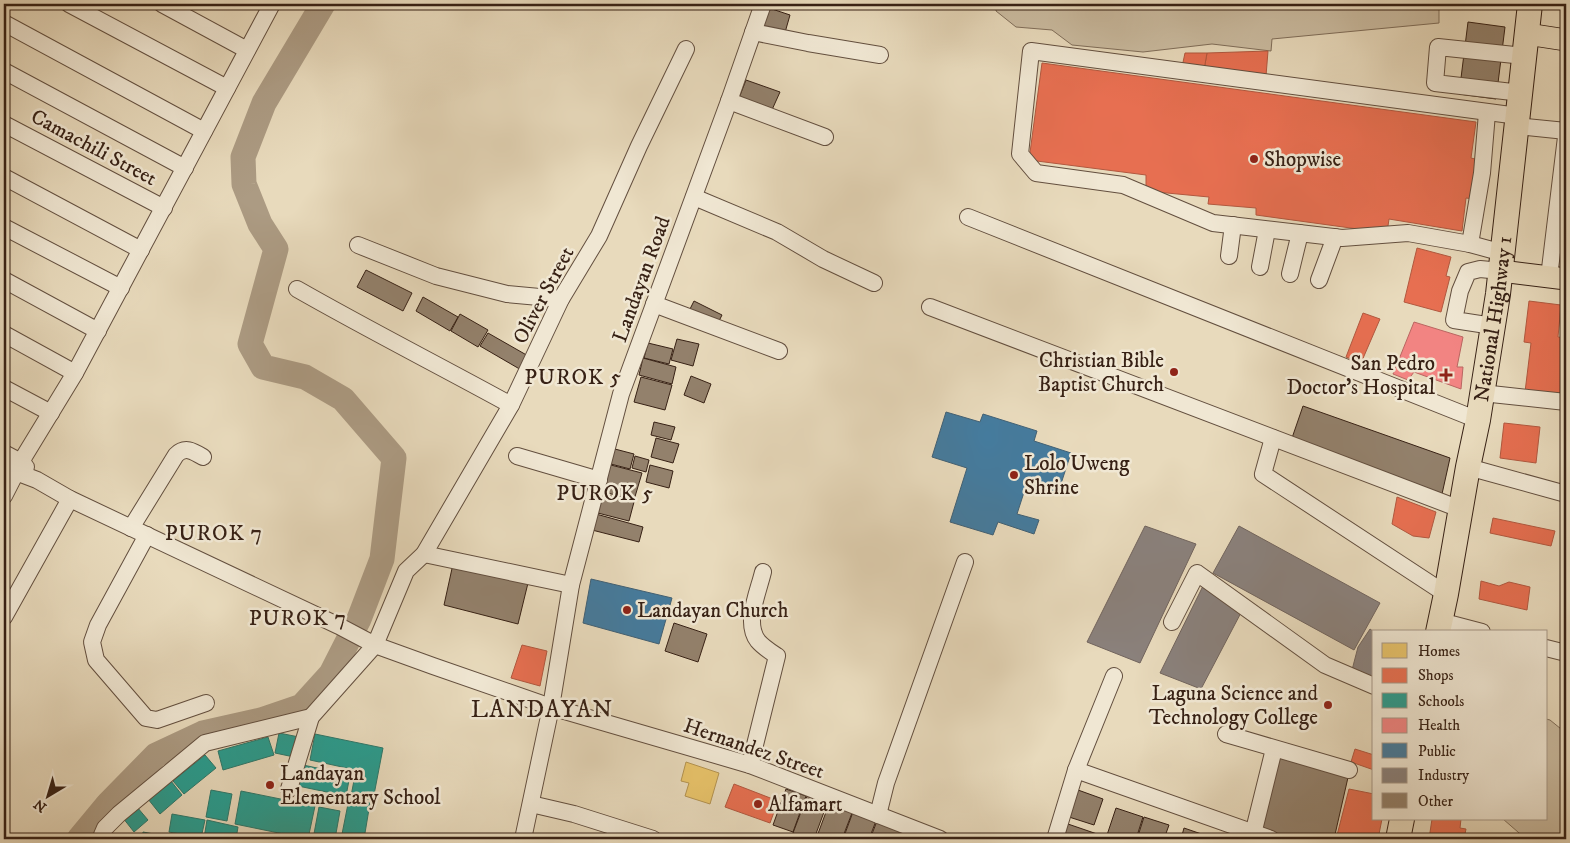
<svg xmlns="http://www.w3.org/2000/svg" width="1570" height="843" font-family="'IM FELL DW Pica',serif">
	<style>
		.green { fill: #cabba0; stroke: #806e5a }
		.homes { fill: #e9c46a; stroke: #b49350 }
		.shops { fill: #e76f51; stroke: #b2583f }
		.schools { fill: #2a9d8f; stroke: #2e786a }
		.health { fill: #f28482; stroke: #ba6661 }
		.public { fill: #457b9d; stroke: #416074 }
		.industry { fill: #8a817c; stroke: #71645d }
		.lines { fill: none; stroke-linecap: round; stroke-linejoin: round }
		.river { stroke: #ac9b83; stroke-width: 25 }
		.building { fill: #93816c; stroke: #372115 }
		.minor-casing { stroke: #634f3f; stroke-width: 18 }
		.major-casing { stroke: #372115; stroke-width: 23 }
		.highway-casing { stroke: #372115; stroke-width: 26 }
		.minor { stroke: #f0e7d3; stroke-width: 16 }
		.major { stroke: #e8dabc; stroke-width: 21 }
		.highway { stroke: #e8dabc; stroke-width: 24 }
		.poi-dot { fill: #8f2418; stroke: #f0e7d3; stroke-width: 2 }
		.labels { text-anchor: middle; stroke-width: 5; stroke-linejoin: round; paint-order: stroke }
		.street-label { font-size: 21px; fill: #372115; stroke: #f0e7d3 }
		.poi-label { font-size: 21px; fill: #372115; stroke: #f0e7d3; text-anchor: start }
		.neighbourhood-label { font-size: 22px; letter-spacing: 1px; fill: #372115; stroke: #f0e7d3 }
		.quarter-label { font-size: 24px; letter-spacing: 1px; fill: #372115; stroke: #f0e7d3 }
	</style>
	<rect width="100%" height="100%" fill="#e8dabc"/>
	<filter id="stains"><feTurbulence type="fractalNoise" baseFrequency=".004" numOctaves="4"/><feColorMatrix values="0 0 0 0 .2 0 0 0 0 .09 0 0 0 0 .02 0 0 0 .5 -.17"/></filter>
	<radialGradient id="worn" r=".72"><stop offset=".6" stop-color="#630" stop-opacity="0"/><stop offset="1" stop-color="#630" stop-opacity=".3"/></radialGradient>
	<g class="green">
		<polygon points="996,4 1439,4 1439,23 1272,39 1271,51 1212,44 1143,52 1072,45 1052,30 1016,27 996,11"/>
		<polygon points="1546,719 1550,720 1566,733 1566,839 1526,839 1503,819 1546,819"/>
	</g>
	<polygon class="homes" points="686,762 719,773 710,804 685,796 689,783 681,781"/>
	<g class="shops">
		<polygon points="1268,51 1266,76 1204,70 1207,53"/>
		<polygon points="1185,53 1207,53 1204,70 1182,67"/>
		<polygon points="1042,63 1476,122 1471,158 1479,160 1474,199 1466,198 1462,231 1389,219 1387,233 1256,215 1256,208 1208,204 1209,197 1146,191 1146,175 1029,160"/>
		<polygon points="1417,248 1451,257 1446,276 1450,277 1441,312 1404,302"/>
		<polygon points="1529,301 1561,305 1558,337 1566,338 1566,395 1525,392 1531,343 1524,342"/>
		<polygon points="1363,313 1380,319 1361,363 1346,357"/>
		<polygon points="1429,334 1454,342 1448,365 1419,355"/>
		<polygon points="1504,423 1540,427 1536,463 1500,458"/>
		<polygon points="1397,497 1436,512 1429,538 1413,536 1392,524"/>
		<polygon points="1493,518 1555,531 1551,546 1490,533"/>
		<polygon points="1481,581 1499,586 1509,582 1530,587 1527,610 1479,599"/>
		<polygon points="522,645 547,651 540,686 511,678"/>
		<polygon points="1355,749 1374,755 1374,770 1351,762"/>
		<polygon points="734,784 778,801 770,823 725,807"/>
		<polygon points="1349,789 1374,794 1374,819 1382,819 1378,839 1336,839"/>
		<polygon points="1432,819 1461,819 1460,828 1466,829 1464,839 1429,839"/>
	</g>
	<g class="schools">
		<polygon points="279,733 299,737 294,757 275,753"/>
		<polygon points="315,734 383,748 373,800 351,796 356,770 310,760"/>
		<polygon points="268,737 274,755 223,770 218,751"/>
		<polygon points="205,755 216,768 184,794 173,781"/>
		<polygon points="303,765 350,775 346,796 298,786"/>
		<polygon points="171,781 182,795 160,814 148,799"/>
		<polygon points="211,790 232,794 227,821 206,817"/>
		<polygon points="241,791 315,806 308,839 235,824"/>
		<polygon points="349,799 370,803 364,839 341,839"/>
		<polygon points="137,807 148,820 134,832 123,818"/>
		<polygon points="319,807 340,811 335,839 313,839"/>
		<polygon points="172,814 205,820 201,838 169,832"/>
		<polygon points="207,820 238,827 236,839 204,838"/>
		<polygon points="143,832 181,839 142,839"/>
	</g>
	<polygon class="health" points="1414,322 1463,337 1457,367 1463,367 1461,389 1414,372 1408,380 1393,374"/>
	<g class="public">
		<polygon points="946,412 980,422 983,414 1037,431 1034,441 1071,453 1058,493 1027,483 1017,514 1039,520 1034,534 998,522 993,535 950,522 967,468 932,457"/>
		<polygon points="591,579 672,598 659,644 583,623"/>
	</g>
	<g class="industry">
		<polygon points="1145,526 1196,544 1140,663 1087,642"/>
		<polygon points="1239,526 1380,603 1354,650 1213,573"/>
		<polygon points="1203,586 1244,607 1201,689 1160,673"/>
		<polygon points="1370,629 1374,632 1374,679 1352,670 1358,647"/>
	</g>
	<g class="lines">
		<polyline class="river" points="79,839 108,804 156,755 203,733 261,720 302,706 331,674 359,619 382,559 394,458 343,399 305,377 263,367 250,344 276,249 260,224 244,184 243,157 264,103 323,4"/>
	</g>
	<g class="building">
		<polygon points="769,8 790,15 784,36 762,29"/>
		<polygon points="1468,22 1505,27 1496,99 1459,94"/>
		<polygon points="746,80 780,92 771,112 739,98"/>
		<polygon points="366,270 412,293 403,311 357,287"/>
		<polygon points="423,297 458,317 450,331 416,311"/>
		<polygon points="694,301 722,315 718,323 690,309"/>
		<polygon points="460,314 488,330 478,347 451,331"/>
		<polygon points="488,333 530,357 523,371 480,346"/>
		<polygon points="677,339 699,344 693,366 671,360"/>
		<polygon points="648,343 673,349 669,364 644,358"/>
		<polygon points="643,358 676,367 672,384 639,375"/>
		<polygon points="691,376 711,384 704,403 684,395"/>
		<polygon points="641,377 672,385 665,410 634,402"/>
		<polygon points="1303,406 1450,458 1442,494 1292,438"/>
		<polygon points="654,422 675,427 671,440 651,435"/>
		<polygon points="656,438 679,444 673,463 651,457"/>
		<polygon points="611,448 634,454 630,469 607,463"/>
		<polygon points="635,456 649,460 646,472 632,468"/>
		<polygon points="607,464 642,473 634,500 600,491"/>
		<polygon points="650,465 673,471 669,488 646,482"/>
		<polygon points="599,493 634,502 629,521 594,512"/>
		<polygon points="596,514 643,527 639,542 592,530"/>
		<polygon points="453,564 528,583 518,624 444,605"/>
		<polygon points="674,623 707,634 698,662 665,651"/>
		<polygon points="1276,756 1349,773 1334,839 1298,839 1259,830"/>
		<polygon points="786,789 806,796 793,832 773,825"/>
		<polygon points="1078,790 1103,799 1094,825 1069,817"/>
		<polygon points="807,796 827,804 814,839 793,833"/>
		<polygon points="829,804 852,813 842,839 816,839"/>
		<polygon points="1116,808 1143,817 1136,839 1119,839 1107,835"/>
		<polygon points="853,812 876,821 869,839 843,839"/>
		<polygon points="1144,817 1169,825 1164,839 1137,839"/>
		<polygon points="877,821 900,830 897,839 870,839"/>
		<polygon points="1065,823 1103,836 1102,839 1060,839"/>
		<polygon points="1184,828 1216,839 1181,839"/>
		<polygon points="902,830 920,839 898,839"/>
	</g>
	<g class="lines">
		<g class="minor-casing">
			<g id="minor">
				<polyline points="69,4 227,88"/>
				<polyline points="162,4 247,50"/>
				<polyline points="4,23 204,131"/>
				<polyline points="753,32 808,43 880,55"/>
				<polyline points="4,71 185,168"/>
				<polyline points="1521,93 1435,83 1438,47 1524,56"/>
				<polyline points="729,101 825,137"/>
				<polyline points="4,124 164,208"/>
				<polyline points="1517,126 1566,131"/>
				<polyline points="4,177 141,250"/>
				<polyline points="694,197 777,232 823,259 874,283"/>
				<polyline points="968,217 1478,420"/>
				<polyline points="4,227 121,288"/>
				<polyline points="1470,244 1482,173 1487,113"/>
				<polyline points="358,245 436,276 507,294 561,299"/>
				<polyline points="1503,253 1470,244 1408,233 1342,238 1213,223 1123,185 1036,173 1020,154 1031,51 1518,116"/>
				<polyline points="1229,256 1233,225"/>
				<polyline points="1260,267 1267,230"/>
				<polyline points="1290,274 1300,233"/>
				<polyline points="1549,277 1566,137"/>
				<polyline points="4,280 98,331"/>
				<polyline points="1319,280 1335,237"/>
				<path d="M297,289c70,40 143,77 214,116"/>
				<polyline points="654,304 779,351"/>
				<polyline points="930,307 1460,509"/>
				<polyline points="1493,326 1454,320 1460,291 1468,272 1480,269 1501,271"/>
				<polyline points="4,334 75,373"/>
				<polyline points="4,388 51,413"/>
				<polyline points="1482,393 1566,402"/>
				<polyline points="1273,438 1263,474 1446,594"/>
				<polyline points="4,453 21,462 26,467"/>
				<polyline points="517,456 599,480"/>
				<polyline points="4,465 16,472 37,480 70,499 339,626 375,645 433,666 551,707 750,765 940,839"/>
				<polyline points="1468,467 1566,494"/>
				<polyline points="4,496 25,455 75,373 272,4"/>
				<path d="M131,528l45,-73c9,-9 17,-4 27,2"/>
				<polyline points="147,535 98,625 92,642 96,660 146,718 157,720 206,703"/>
				<polyline points="424,554 571,585"/>
				<polyline points="4,617 70,499"/>
				<polyline points="1440,621 1482,632"/>
				<polyline points="1172,622 1197,573 1325,665 1374,686"/>
				<polyline points="1546,648 1566,653"/>
				<polyline points="1226,734 1349,770"/>
				<path d="M750,765l27,-109c-6,-4 -14,-9 -19,-15 -14,-18 0,-48 5,-69"/>
				<polyline points="1076,770 1271,839"/>
				<polyline points="289,789 311,717 375,645 406,571 424,554 511,405 561,299 599,236 639,146 686,49"/>
				<polyline points="531,804 574,814 653,839"/>
				<polyline points="878,815 886,783 965,562"/>
				<polyline points="1253,834 1274,749"/>
				<polyline points="103,839 102,835 105,828 119,814 205,743 311,717"/>
				<polyline points="523,839 551,707 571,585 621,394 729,101 763,4"/>
				<polyline points="1055,839 1076,770 1114,676"/>
			</g>
		</g>
		<g class="major-casing">
			<g id="major">
				<polyline points="1527,34 1566,40"/>
				<polyline points="1501,271 1566,279"/>
			</g>
		</g>
		<g class="highway-casing">
			<g id="highway">
				<path id="s1" d="M1438,632l8,-38 22,-127 10,-47 20,-126 32,-290"/>
				<polyline points="1398,839 1402,819"/>
			</g>
		</g>
		<use href="#minor" class="minor"/>
		<use href="#major" class="major"/>
		<use href="#highway" class="highway"/>
	</g>
	<g class="poi-dot">
		<circle cx="1254" cy="159" r="5"/>
		<circle cx="1174" cy="372" r="5"/>
		<path d="M1443.5 367.5h5v5h5v5h-5v5h-5v-5h-5v-5h5z"/>
		<circle cx="1014" cy="475" r="5"/>
		<circle cx="627" cy="610" r="5"/>
		<circle cx="1328" cy="705" r="5"/>
		<circle cx="270" cy="785" r="5"/>
		<circle cx="758" cy="804" r="5"/>
	</g>
	<g class="labels">
		<g class="street-label">
			<text transform="translate(94 147) rotate(28)" y="7">Camachili Street</text>
			<text transform="translate(641 279) rotate(-70)" y="7">Landayan Road</text>
			<text transform="translate(543 295) rotate(-62)" y="7">Oliver Street</text>
			<text dy="7" stroke="none"><textPath href="#s1" startOffset="318">National Highway 1</textPath></text>
			<text transform="translate(754 748) rotate(19)" y="7">Hernandez Street</text>
		</g>
		<g class="poi-label">
			<text x="1264" y="166">Shopwise</text>
			<text x="1164" y="367" text-anchor="end">Christian Bible<tspan x="1164" dy="24">Baptist Church</tspan></text>
			<text x="1435" y="370" text-anchor="end">San Pedro<tspan x="1435" dy="24">Doctor's Hospital</tspan></text>
			<text x="1024" y="470">Lolo Uweng<tspan x="1024" dy="24">Shrine</tspan></text>
			<text x="637" y="617">Landayan Church</text>
			<text x="1318" y="700" text-anchor="end">Laguna Science and<tspan x="1318" dy="24">Technology College</tspan></text>
			<text x="280" y="780">Landayan<tspan x="280" dy="24">Elementary School</tspan></text>
			<text x="768" y="811">Alfamart</text>
		</g>
		<g class="neighbourhood-label">
			<text x="573" y="384">PUROK 5</text>
			<text x="605" y="500">PUROK 5</text>
			<text x="214" y="540">PUROK 7</text>
			<text x="298" y="625">PUROK 7</text>
		</g>
		<g class="quarter-label">
			<text x="542" y="717">LANDAYAN</text>
		</g>
	</g>
	<rect width="1570" height="843" fill="none" stroke="#e8dabc" stroke-width="20"/>
	<rect x="5" y="5" width="1560" height="833" fill="none" stroke="#372115" stroke-width="2.5"/>
	<rect x="10" y="10" width="1550" height="823" fill="none" stroke="#372115"/>
	<rect x="1372" y="630" width="175" height="190" fill="#f0e7d3" stroke="#a69887"/>
	<rect x="1382" y="643" width="25" height="15" fill="#e9c46a" stroke="#a69887"/>
	<text x="1418" y="656" font-size="15" fill="#372115">Homes</text>
	<rect x="1382" y="668" width="25" height="15" fill="#e76f51" stroke="#a69887"/>
	<text x="1418" y="680" font-size="15" fill="#372115">Shops</text>
	<rect x="1382" y="693" width="25" height="15" fill="#2a9d8f" stroke="#a69887"/>
	<text x="1418" y="706" font-size="15" fill="#372115">Schools</text>
	<rect x="1382" y="718" width="25" height="15" fill="#f28482" stroke="#a69887"/>
	<text x="1418" y="730" font-size="15" fill="#372115">Health</text>
	<rect x="1382" y="743" width="25" height="15" fill="#457b9d" stroke="#a69887"/>
	<text x="1418" y="756" font-size="15" fill="#372115">Public</text>
	<rect x="1382" y="768" width="25" height="15" fill="#8a817c" stroke="#a69887"/>
	<text x="1418" y="780" font-size="15" fill="#372115">Industry</text>
	<rect x="1382" y="793" width="25" height="15" fill="#93816c" stroke="#a69887"/>
	<text x="1418" y="806" font-size="15" fill="#372115">Other</text>
	<g transform="translate(48 796) rotate(218)" stroke="#f0e7d3" stroke-width="4" paint-order="stroke">
	<path d="M0-4L9 19L0 12L-9 19Z" fill="#372115"/>
	<text y="-8" font-size="14" font-weight="bold" text-anchor="middle" fill="#372115">N</text>
	</g>
	<rect width="100%" height="100%" filter="url(#stains)"/>
	<rect width="100%" height="100%" fill="url(#worn)"/>
</svg>
